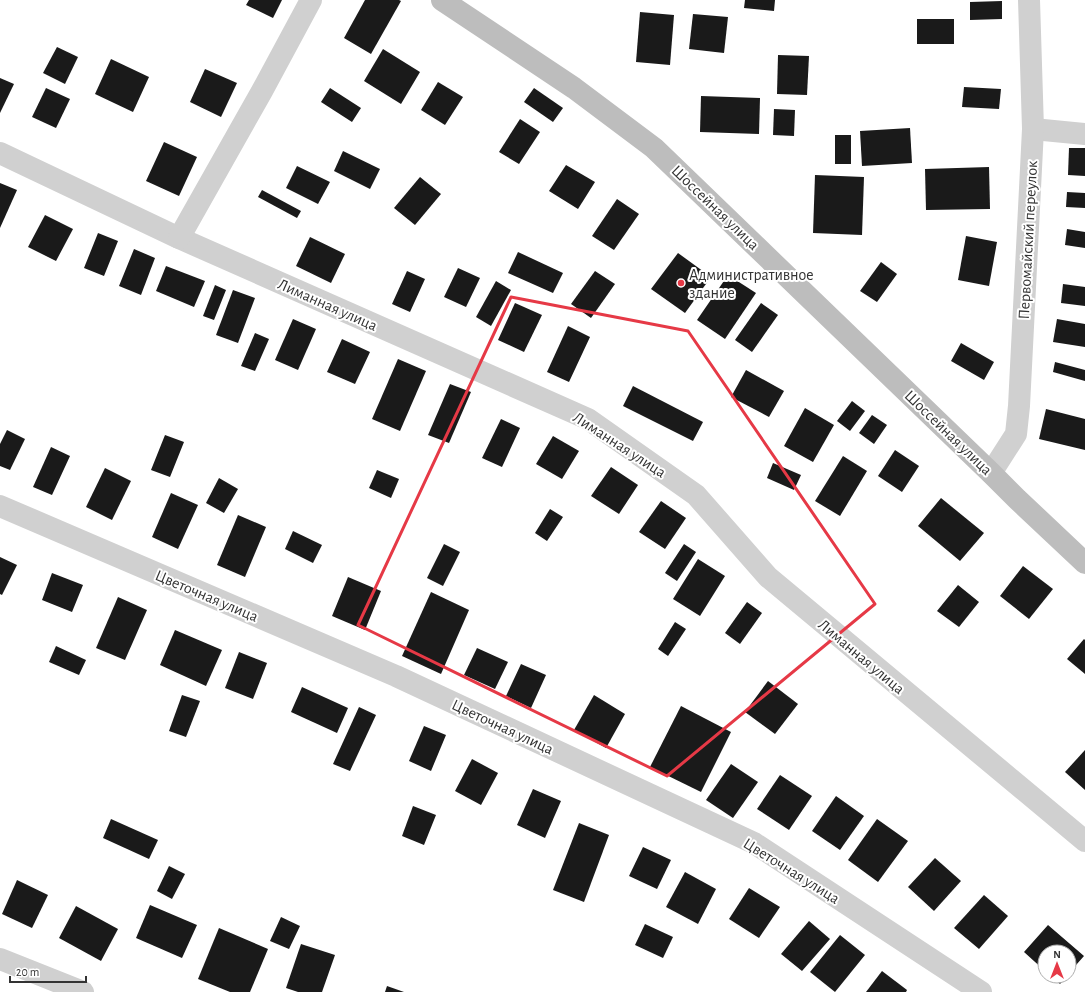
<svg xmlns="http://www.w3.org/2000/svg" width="1085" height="992" font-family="'Alegreya Sans',sans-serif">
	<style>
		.building { fill: #1a1a1a }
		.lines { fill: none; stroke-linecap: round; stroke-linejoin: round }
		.minor { stroke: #d0d0d0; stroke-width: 22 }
		.secondary { stroke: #bdbdbd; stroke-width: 22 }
		.marked { fill: none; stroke: #e63946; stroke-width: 3; stroke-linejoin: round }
		.poi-dot { fill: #e63946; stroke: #fff; stroke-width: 1.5 }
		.labels { text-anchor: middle; stroke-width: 4; stroke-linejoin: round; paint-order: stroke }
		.street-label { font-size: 16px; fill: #333; stroke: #fff }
		.poi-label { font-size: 16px; fill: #333; stroke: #fff; text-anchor: start }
	</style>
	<rect width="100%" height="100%" fill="#fff"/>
	<g class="building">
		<polygon points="249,0 282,0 273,18 246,5"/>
		<polygon points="365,0 399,0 401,1 371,54 344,38"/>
		<polygon points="745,0 775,0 774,11 744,8"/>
		<polygon points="1002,1 1002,19 970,20 970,2"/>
		<polygon points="640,12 674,15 670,65 636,62"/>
		<polygon points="693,14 728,17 724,53 689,49"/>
		<rect x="917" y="19" width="37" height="25"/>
		<polygon points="57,47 78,57 65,84 43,73"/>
		<polygon points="383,49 420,72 401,104 364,81"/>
		<polygon points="778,55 809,56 807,95 777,94"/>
		<polygon points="111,59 149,77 133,112 95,94"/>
		<polygon points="205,69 237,83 221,117 190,102"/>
		<polygon points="0,78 14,84 0,113"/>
		<polygon points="438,82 463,97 445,125 421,110"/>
		<polygon points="964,87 1001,89 999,109 962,107"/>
		<polygon points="46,88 70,99 56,128 32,117"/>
		<polygon points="330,88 361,108 352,122 321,102"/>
		<polygon points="534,88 563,108 553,122 524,102"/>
		<polygon points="701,96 760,98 759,134 700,132"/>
		<polygon points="774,109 795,110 794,136 773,135"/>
		<polygon points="520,119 540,132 519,164 499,152"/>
		<polygon points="910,128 912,163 862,166 860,131"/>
		<rect x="835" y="135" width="16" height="29"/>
		<polygon points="164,142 197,157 179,196 146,181"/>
		<polygon points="1069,148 1085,148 1085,176 1068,175"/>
		<polygon points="343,151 380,169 370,189 334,171"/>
		<polygon points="566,165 595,182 578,209 549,191"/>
		<polygon points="297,166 330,182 318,204 286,188"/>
		<polygon points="989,167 990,209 926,210 925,169"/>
		<polygon points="815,175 864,177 862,235 813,233"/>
		<polygon points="420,177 441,194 415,225 394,208"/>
		<polygon points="0,183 17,190 0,228"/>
		<polygon points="262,190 301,211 297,218 258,197"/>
		<polygon points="1067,192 1085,193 1085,208 1066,207"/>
		<polygon points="617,199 639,214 614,250 592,236"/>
		<polygon points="45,215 73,229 56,261 28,247"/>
		<polygon points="1067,229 1085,232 1085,248 1065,245"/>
		<polygon points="98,233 118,241 104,276 84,268"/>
		<polygon points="966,236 997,242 989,286 958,280"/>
		<polygon points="310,237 345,254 331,283 296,266"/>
		<polygon points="134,249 155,258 141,295 119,286"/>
		<polygon points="518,252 563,273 553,293 508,273"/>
		<polygon points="678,253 711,277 685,313 651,289"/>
		<polygon points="881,262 897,274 877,302 860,291"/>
		<polygon points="166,266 205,281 194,307 156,291"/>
		<polygon points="458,268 480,278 466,307 444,297"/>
		<polygon points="407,271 425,279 410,312 392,304"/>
		<polygon points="595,271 615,284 591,318 571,304"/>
		<polygon points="728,275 756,293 725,339 697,320"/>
		<polygon points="496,281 511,290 491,326 476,317"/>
		<polygon points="1063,284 1085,287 1085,306 1061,303"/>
		<polygon points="215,285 226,290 214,320 203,316"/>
		<polygon points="233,290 255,298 238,343 216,335"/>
		<polygon points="515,303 542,315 524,352 498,340"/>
		<polygon points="761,303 778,315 752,352 735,340"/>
		<polygon points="293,319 316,329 298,370 275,360"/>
		<polygon points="1057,319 1085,324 1085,347 1053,342"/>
		<polygon points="568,326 590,337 569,382 547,372"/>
		<polygon points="255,333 269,339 255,371 241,366"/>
		<polygon points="342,339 370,352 355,384 327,372"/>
		<polygon points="961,343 994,362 984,380 951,361"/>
		<polygon points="398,359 426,371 400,431 372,419"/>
		<polygon points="1055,362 1085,370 1085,381 1053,372"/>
		<polygon points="746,370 784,391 769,417 731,397"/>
		<polygon points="450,384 471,392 449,443 428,435"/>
		<polygon points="633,386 703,422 693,441 623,406"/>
		<polygon points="852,401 865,411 850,431 837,421"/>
		<polygon points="805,408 834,425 813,462 784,446"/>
		<polygon points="1046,409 1085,419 1085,450 1039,439"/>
		<polygon points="872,415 887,425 874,444 859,433"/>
		<polygon points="501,419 520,428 502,467 482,458"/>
		<polygon points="7,430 25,439 10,470 0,466 0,444"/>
		<polygon points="165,435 184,442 170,477 151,470"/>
		<polygon points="553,436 579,451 562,479 536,464"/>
		<polygon points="51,447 70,456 52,495 33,487"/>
		<polygon points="895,450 919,466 902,492 878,476"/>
		<polygon points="843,456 867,471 840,516 815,501"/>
		<polygon points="773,463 801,475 794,490 767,478"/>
		<polygon points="611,467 638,485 619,514 591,496"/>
		<polygon points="105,468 131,481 112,520 86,507"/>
		<polygon points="377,470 399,479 391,498 369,488"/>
		<polygon points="219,478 238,489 224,513 206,503"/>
		<polygon points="171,493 198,505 178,549 152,537"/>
		<polygon points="941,498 984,533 960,561 918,526"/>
		<polygon points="661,501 686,518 665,549 639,532"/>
		<polygon points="550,509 563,517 547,541 535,533"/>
		<polygon points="238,515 266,527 245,577 217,565"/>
		<polygon points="293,531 322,545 313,563 285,549"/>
		<polygon points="444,544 460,552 443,586 427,578"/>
		<polygon points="684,544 696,552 677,581 665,573"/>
		<polygon points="0,557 17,565 2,595 0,594"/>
		<polygon points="698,559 725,576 700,616 673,599"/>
		<polygon points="1023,566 1053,589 1029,619 1000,596"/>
		<polygon points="52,573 83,585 72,612 42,600"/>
		<polygon points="348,577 381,591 365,630 332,616"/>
		<polygon points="958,585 979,602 959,627 937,611"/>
		<polygon points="431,592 469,610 441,674 402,656"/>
		<polygon points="118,597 147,610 125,660 96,648"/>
		<polygon points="747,602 762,613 740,644 725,633"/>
		<polygon points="675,622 686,629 668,656 658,649"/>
		<polygon points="175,630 222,650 206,686 160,665"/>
		<polygon points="1084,639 1085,640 1085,674 1067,659"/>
		<polygon points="56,646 86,660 79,675 49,662"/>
		<polygon points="477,648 508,662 495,689 464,675"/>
		<polygon points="239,652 267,663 253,699 225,688"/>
		<polygon points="521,664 546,675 531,708 506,696"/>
		<polygon points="768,681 798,704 775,734 745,712"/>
		<polygon points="302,687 348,708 337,733 291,712"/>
		<polygon points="182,695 200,701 186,737 169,731"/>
		<polygon points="594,695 625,714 606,748 574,730"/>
		<polygon points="681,706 731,732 701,792 650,767"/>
		<polygon points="359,707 376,715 350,771 333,764"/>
		<polygon points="424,726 446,735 431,771 409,761"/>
		<polygon points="1085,750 1085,790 1065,772"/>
		<polygon points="472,759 498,773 481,805 455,791"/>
		<polygon points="731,764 758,782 733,818 706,800"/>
		<polygon points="780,775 812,796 789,830 757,809"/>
		<polygon points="533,789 561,801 545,838 517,825"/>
		<polygon points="836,796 864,816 840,850 812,831"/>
		<polygon points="413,806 436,815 424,845 402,836"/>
		<polygon points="111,819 158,840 149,859 103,838"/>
		<polygon points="877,819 908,841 878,882 848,860"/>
		<polygon points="579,823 609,835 584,902 553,890"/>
		<polygon points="643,847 671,860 657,889 629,876"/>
		<polygon points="935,858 961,881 934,911 908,887"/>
		<polygon points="169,866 185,874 172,899 157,891"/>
		<polygon points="685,872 716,889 698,924 666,907"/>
		<polygon points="17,880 48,895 32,928 2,914"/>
		<polygon points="749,888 780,907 759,938 729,919"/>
		<polygon points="984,895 1008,916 979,949 954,928"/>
		<polygon points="150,905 197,925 182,958 136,938"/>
		<polygon points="76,906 118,929 101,961 59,938"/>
		<polygon points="281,917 300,926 289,949 270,941"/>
		<polygon points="809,921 830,939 802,971 781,954"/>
		<polygon points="645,924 673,937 663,958 635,945"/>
		<polygon points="1048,925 1084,956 1069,973 1069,952 1045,952 1045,971 1024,952"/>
		<polygon points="219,928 268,949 250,992 230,992 198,979"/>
		<polygon points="840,935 865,955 835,992 810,972"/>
		<polygon points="301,944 335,955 322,992 298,992 286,988"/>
		<polygon points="882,971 907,990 906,992 866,992"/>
		<polygon points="1051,976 1067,976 1060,984"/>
		<polygon points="387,986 404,992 385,992"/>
	</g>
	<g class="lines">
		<g class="minor">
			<polyline points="1033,129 1085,134"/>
			<polyline points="0,153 179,238 588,419 696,495 768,577 1085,841"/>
			<polyline points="179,238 262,91 311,0"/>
			<polyline points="991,473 1016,434 1019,406 1033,129 1029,0"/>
			<polyline points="0,506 396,676 754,843 981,992"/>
			<polyline points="0,959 83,992"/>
		</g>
		<polyline class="secondary" points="442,0 574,88 654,148 991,473 1017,499 1085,563"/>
	</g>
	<path class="marked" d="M511,297l177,34 187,273 -208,172 -309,-151z"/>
	<circle class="poi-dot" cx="681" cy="283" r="4"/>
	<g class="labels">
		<g class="street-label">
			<text transform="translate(716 207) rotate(44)" y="6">Шоссейная улица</text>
			<text transform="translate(1027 240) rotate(-87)" y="6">Первомайский переулок</text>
			<text transform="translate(328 304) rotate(24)" y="6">Лиманная улица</text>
			<text transform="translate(949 432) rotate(44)" y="6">Шоссейная улица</text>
			<text transform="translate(620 444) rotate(33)" y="6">Лиманная улица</text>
			<text transform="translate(207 595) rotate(23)" y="6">Цветочная улица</text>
			<text transform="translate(862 656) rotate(40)" y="6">Лиманная улица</text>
			<text transform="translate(503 726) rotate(25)" y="6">Цветочная улица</text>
			<text transform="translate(792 870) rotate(32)" y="6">Цветочная улица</text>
		</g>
		<g class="poi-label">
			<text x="689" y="280">Административное<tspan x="689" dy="18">здание</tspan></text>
		</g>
	</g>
	<g transform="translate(1057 964)"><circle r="19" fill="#ffffff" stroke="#adadad"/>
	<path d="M0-3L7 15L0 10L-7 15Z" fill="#e63946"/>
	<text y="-6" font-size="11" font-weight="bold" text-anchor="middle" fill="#333333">N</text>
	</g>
	<path d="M10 976v6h76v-6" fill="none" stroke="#333333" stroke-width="2"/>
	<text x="16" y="976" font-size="12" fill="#333333" stroke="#ffffff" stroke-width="3" paint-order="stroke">20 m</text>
</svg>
